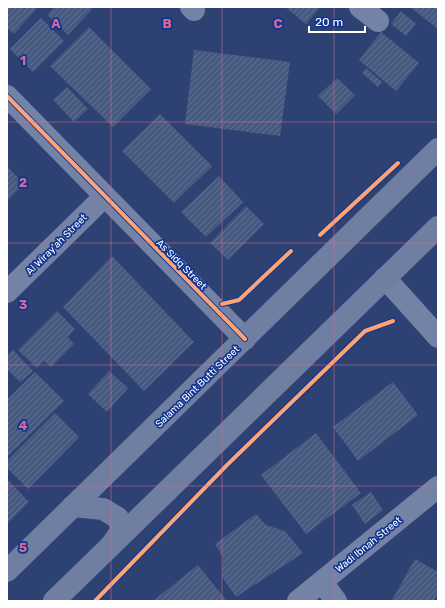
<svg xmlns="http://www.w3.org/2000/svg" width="445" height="608" font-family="Rubik,sans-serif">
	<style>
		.building { fill: url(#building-hatch) }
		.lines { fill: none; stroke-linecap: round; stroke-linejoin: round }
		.street { stroke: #7482a5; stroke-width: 22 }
		.secondary { stroke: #707ea2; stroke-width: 22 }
		.cycleway-casing { stroke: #10348f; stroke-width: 6 }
		.cycleway { stroke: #fda474; stroke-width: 4 }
		.grid { fill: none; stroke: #d76994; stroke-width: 1; stroke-opacity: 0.55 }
		.labels { text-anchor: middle; stroke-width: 3.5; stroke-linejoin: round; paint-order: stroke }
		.street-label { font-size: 10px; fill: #fff; stroke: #10348f }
		.grid-label { font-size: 13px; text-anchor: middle; font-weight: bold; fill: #d76994; stroke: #10348f; stroke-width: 3.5; stroke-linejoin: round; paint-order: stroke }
	</style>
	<defs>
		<pattern id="building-hatch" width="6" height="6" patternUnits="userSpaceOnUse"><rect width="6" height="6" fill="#485980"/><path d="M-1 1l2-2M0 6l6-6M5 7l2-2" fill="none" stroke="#637293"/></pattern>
	</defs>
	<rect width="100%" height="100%" fill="#2d4172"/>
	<g class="building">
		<polygon points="7,7 38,7 14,34 7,28"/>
		<polygon points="54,7 90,7 92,9 68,35 47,15"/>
		<polygon points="285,7 320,7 306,24"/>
		<polygon points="410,7 438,7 438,29"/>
		<polygon points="401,11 416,24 406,36 391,24"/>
		<polygon points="41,18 64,41 33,72 10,49"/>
		<polygon points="89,27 151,89 113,127 50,66"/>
		<polygon points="381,32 419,63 396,91 359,60"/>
		<polygon points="194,50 290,62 280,136 185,124"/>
		<polygon points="366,68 382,82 378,87 362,73"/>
		<polygon points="337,78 355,95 336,114 318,96"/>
		<polygon points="67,87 88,109 74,122 53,100"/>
		<polygon points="160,114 212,166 174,203 122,151"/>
		<polygon points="7,166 24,184 7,201"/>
		<polygon points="219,176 243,202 206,237 181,212"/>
		<polygon points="246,206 264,224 228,260 210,243"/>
		<polygon points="112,256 194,342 144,391 63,307"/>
		<polygon points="57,311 75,329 68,337 74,344 51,367 44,361 37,368 18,350"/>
		<polygon points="13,350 33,371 20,382 7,369 7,355"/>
		<polygon points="109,371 128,388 107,412 88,394"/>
		<polygon points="35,372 64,401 7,457 7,400"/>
		<polygon points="393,382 418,415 358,461 333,427"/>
		<polygon points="55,413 79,437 28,489 7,468 7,461"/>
		<polygon points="316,433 361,493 306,534 261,475"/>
		<polygon points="7,479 29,502 7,524"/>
		<polygon points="371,492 383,510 365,524 352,505"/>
		<polygon points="256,514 266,525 285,531 303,553 236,597 222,577 223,557 215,544"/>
		<polygon points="415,559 438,572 438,593 434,601 393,601 392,600"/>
		<polygon points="198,565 227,601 153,601"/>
	</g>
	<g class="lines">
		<g class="street">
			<polyline points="191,7 194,10"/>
			<polyline points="360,7 378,21"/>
			<polyline points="7,96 245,339"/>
			<polyline points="385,278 438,337"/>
			<polyline points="7,292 104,197"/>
			<polyline points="322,582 336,601"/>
			<polyline points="298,601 438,487"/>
		</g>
		<g class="secondary">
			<polyline points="73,506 103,509 118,518 122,530 112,544"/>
			<polyline points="7,571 438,149"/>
			<polyline points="54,601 438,227"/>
		</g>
		<g class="cycleway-casing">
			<g id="cycleway">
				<polyline points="7,96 245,339"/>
				<polyline points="320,235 398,163"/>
				<polyline points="222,304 239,300 291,251"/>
				<polyline points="95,601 227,465 365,331 393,321"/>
			</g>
		</g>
		<use href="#cycleway" class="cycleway"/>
	</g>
	<path class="grid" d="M111,7v594M222,7v594M334,7v594M7,122h431M7,243h431M7,365h431M7,486h431"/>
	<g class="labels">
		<g class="street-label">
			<text transform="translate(56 244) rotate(-45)" y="4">Al Wiray'ah Street</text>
			<text transform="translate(182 264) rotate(45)" y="4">As Sidq Street</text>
			<text transform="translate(197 386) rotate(-44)" y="4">Salama Bint Butti Street</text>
			<text transform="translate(368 544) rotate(-39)" y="4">Wadi Ibnah Street</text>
		</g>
	</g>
	<g class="grid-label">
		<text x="56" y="28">A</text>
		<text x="167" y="28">B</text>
		<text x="278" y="28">C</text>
		<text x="23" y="65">1</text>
		<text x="23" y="187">2</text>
		<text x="23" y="309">3</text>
		<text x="23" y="430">4</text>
		<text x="23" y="552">5</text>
	</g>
	<rect width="445" height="608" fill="none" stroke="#ffffff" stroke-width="16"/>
	<path d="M309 26v6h56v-6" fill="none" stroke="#ffffff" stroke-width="2"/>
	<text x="315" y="26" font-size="12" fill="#ffffff" stroke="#10348f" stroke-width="3" paint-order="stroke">20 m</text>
</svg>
